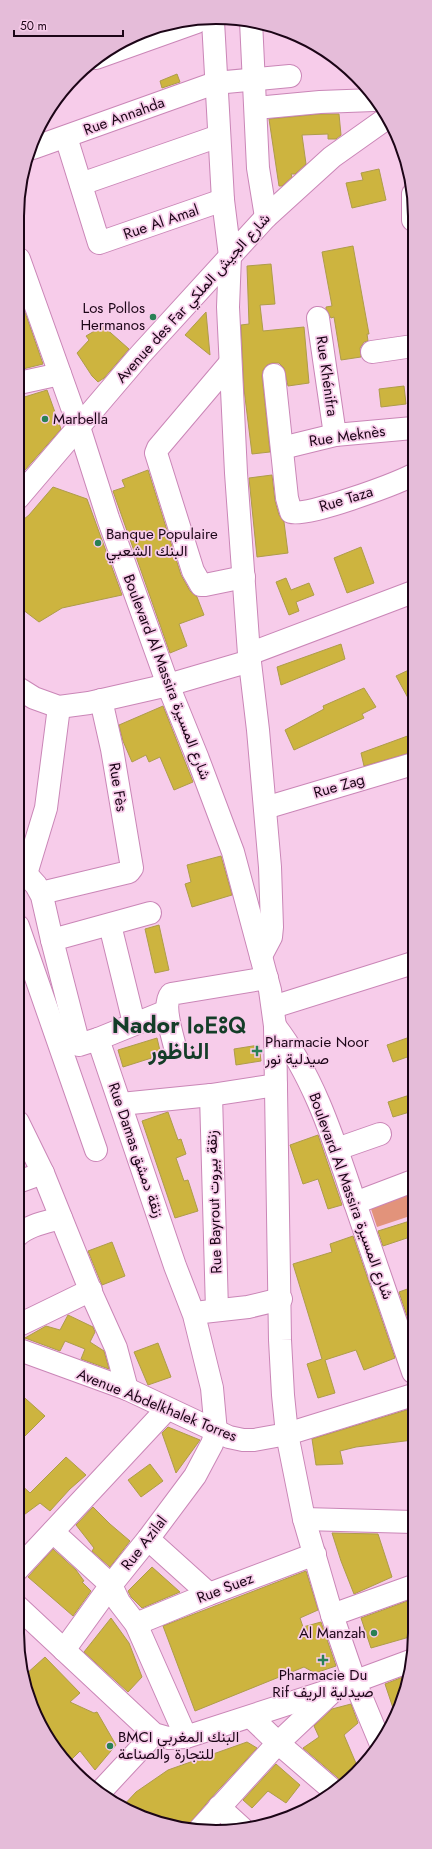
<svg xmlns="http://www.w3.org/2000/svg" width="432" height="1849" font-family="Jost,Vazirmatn,'Noto Sans Tifinagh',sans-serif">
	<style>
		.green { fill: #e2937b }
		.building { fill: #cdb43f; stroke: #ae9c4a }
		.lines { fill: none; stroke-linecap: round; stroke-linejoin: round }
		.minor-casing { stroke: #ca86b7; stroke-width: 24 }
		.major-casing { stroke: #ca86b7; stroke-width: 24 }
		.minor { stroke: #fff; stroke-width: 22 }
		.major { stroke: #fff; stroke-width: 22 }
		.poi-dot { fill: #298055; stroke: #f7ccea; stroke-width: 1.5 }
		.labels { text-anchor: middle; stroke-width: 3.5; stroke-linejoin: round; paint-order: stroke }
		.street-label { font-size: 15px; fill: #1c0517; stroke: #f7ccea }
		.poi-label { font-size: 15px; fill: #1c0517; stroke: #f7ccea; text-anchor: start }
		.town-label { font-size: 23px; font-weight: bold; fill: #143d28; stroke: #f7ccea }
		.rim { fill: none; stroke: #1c0517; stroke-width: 2 }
	</style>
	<rect width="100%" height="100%" fill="#f7ccea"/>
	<polygon class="green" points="413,1192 413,1215 377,1227 370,1206"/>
	<g class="building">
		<polygon points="177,74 180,82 162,88 160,81"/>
		<polygon points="321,114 339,114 341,135 336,139 328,139 328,134 302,135 306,164 295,174 291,174 292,177 282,186 279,186 269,119"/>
		<polygon points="379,169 386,200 352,208 346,183 363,180 361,173"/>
		<polygon points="353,246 369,334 367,334 368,341 364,342 360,348 361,357 341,360 334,317 331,318 326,309 326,307 332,306 322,252"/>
		<polygon points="271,264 275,304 260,305 263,331 304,327 309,383 288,386 284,368 279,363 272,363 267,365 263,370 262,376 270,452 252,454 244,389 241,325 249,324 247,266"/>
		<polygon points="19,295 43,364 19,370"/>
		<polygon points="206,312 210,355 185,335"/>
		<polygon points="103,326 129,349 104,378 98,382 92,376 77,353 89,340 86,336"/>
		<polygon points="404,386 406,404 381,407 379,389"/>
		<polygon points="47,390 61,429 18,478 18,399"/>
		<polygon points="148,470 181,575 190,591 197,597 204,615 179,624 187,646 170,653 113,491 125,487 122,480"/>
		<polygon points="272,475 275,501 279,515 284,522 288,553 257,557 249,478"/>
		<polygon points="53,487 87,499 122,595 62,608 39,622 18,606 18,524 29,515"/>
		<polygon points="361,547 374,583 347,593 334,558"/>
		<polygon points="286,578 291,590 309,583 314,595 296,602 299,611 289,615 276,582"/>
		<polygon points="341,644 345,659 281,685 277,667"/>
		<polygon points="413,668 413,707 396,676"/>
		<polygon points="364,688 376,707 362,714 364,718 294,750 285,730 324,709 323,706"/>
		<polygon points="163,706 193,782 174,790 160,757 149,762 146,755 132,762 123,741 119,725"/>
		<polygon points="413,734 413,752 364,766 361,753"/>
		<polygon points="221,856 232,895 192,907 185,884 191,882 187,865"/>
		<polygon points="159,925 169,970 155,973 145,929"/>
		<polygon points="410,1037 413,1046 413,1055 393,1062 387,1045"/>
		<polygon points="157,1038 161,1055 123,1067 118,1050"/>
		<polygon points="259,1045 261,1061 236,1065 234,1049"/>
		<polygon points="413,1094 413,1111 393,1117 388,1102"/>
		<polygon points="168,1112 178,1140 181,1139 186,1154 176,1158 184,1181 188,1180 198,1211 175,1218 142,1121"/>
		<polygon points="318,1135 342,1205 328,1209 318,1179 303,1184 290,1145"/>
		<polygon points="413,1220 413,1236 383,1246 378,1231"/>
		<polygon points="353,1236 395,1358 364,1370 356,1350 325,1360 335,1393 318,1398 307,1364 322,1359 293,1264 332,1252 330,1244"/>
		<polygon points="112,1242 125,1276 102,1285 88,1251"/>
		<polygon points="413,1287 413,1321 409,1322 399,1292"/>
		<polygon points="68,1315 93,1327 95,1332 90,1342 104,1351 109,1369 81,1359 85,1349 65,1341 60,1351 25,1338 46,1326 60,1330"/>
		<polygon points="158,1343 171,1377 148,1385 134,1352"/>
		<polygon points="17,1391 45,1416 17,1444"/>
		<polygon points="413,1408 413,1440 356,1447 340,1451 343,1464 316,1465 312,1439"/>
		<polygon points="168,1427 200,1440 176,1473 162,1433"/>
		<polygon points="66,1457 86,1475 70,1489 50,1511 40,1503 17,1520 17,1481 30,1493"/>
		<polygon points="150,1464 163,1481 141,1497 128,1480"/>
		<polygon points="93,1507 110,1524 130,1541 110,1567 92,1551 94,1548 76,1525"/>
		<polygon points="332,1533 378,1534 392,1577 354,1594 341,1561"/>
		<polygon points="53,1549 76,1570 84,1581 82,1582 91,1591 73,1616 28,1577"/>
		<polygon points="152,1567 180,1592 142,1608 131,1597 128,1591"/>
		<polygon points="306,1571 318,1610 300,1618 303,1627 321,1622 336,1666 315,1673 304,1667 195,1711 163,1626"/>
		<polygon points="413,1599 413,1636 371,1648 361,1618"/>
		<polygon points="111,1618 129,1643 142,1677 128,1692 84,1652"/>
		<polygon points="45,1657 80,1693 70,1702 94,1713 97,1712 116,1745 95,1770 80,1751 67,1764 32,1709 25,1675"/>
		<polygon points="408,1675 395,1714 385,1684"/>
		<polygon points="351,1704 358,1723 344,1735 358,1768 344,1783 303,1748 319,1737 314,1726 332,1709"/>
		<polygon points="247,1742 257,1748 210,1799 187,1827 128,1811 122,1807 136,1792 168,1770"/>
		<polygon points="276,1764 300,1785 286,1803 268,1791 252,1808 243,1800"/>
	</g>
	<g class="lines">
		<g class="minor-casing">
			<g id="minor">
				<polyline points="213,21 223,200 230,256 228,307 236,473 249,654 258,730 270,867 272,927 271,937 261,956"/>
				<polyline points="251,21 258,168 266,217"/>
				<polyline points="96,58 197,22"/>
				<polyline points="256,108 320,102 374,100"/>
				<polyline points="66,137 99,243 223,200"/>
				<polyline points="33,148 215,83 290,76"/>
				<polyline points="81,184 219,136"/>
				<polyline points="413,220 413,194"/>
				<polyline points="318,318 335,435"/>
				<polyline points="372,352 413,346"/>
				<polyline points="230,363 158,448 156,453 193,571 201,585 205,585 244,577"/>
				<path d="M274,375l13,123 4,14c17,5 104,-28 122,-37"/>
				<polyline points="19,383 60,374"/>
				<polyline points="282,448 335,435 413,428"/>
				<polyline points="249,654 413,592"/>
				<polyline points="18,688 34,698 59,707 89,703 168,685 250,661"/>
				<polyline points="265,808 413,764"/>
				<polyline points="26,874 36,885 42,896 52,940 79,1045 98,1039 175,1266 194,1315 212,1388 216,1432 212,1444 195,1476 148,1539 111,1585 64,1650"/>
				<polyline points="18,881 26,874 46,808 59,707"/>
				<polyline points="41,893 129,872 132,868 112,749 101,700"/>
				<polyline points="110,925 134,1023"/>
				<polyline points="18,926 96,1150"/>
				<polyline points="52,940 150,913"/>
				<polyline points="273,1007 413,963"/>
				<path d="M275,1026c40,52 59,115 80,177 19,56 39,113 58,169"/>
				<polyline points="98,1039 167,1011"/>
				<path d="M175,1047c-3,-13 -13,-42 -4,-53l96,-16"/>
				<polyline points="211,1095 217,1310"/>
				<polyline points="121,1104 211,1095 276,1085"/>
				<polyline points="18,1122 43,1173 93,1297 116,1348 127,1389"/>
				<polyline points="337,1149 380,1134"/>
				<polyline points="18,1182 43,1173"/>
				<polyline points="355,1203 413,1181"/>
				<path d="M17,1236c11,-11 30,-14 44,-18"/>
				<polyline points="203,1312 248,1307 281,1299"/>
				<polyline points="17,1326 91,1290"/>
				<polyline points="17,1349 127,1389 229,1437 243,1440 254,1440 287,1434 413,1395"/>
				<polyline points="304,1519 413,1522"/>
				<polyline points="53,1532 111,1585 119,1602 136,1624 186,1737"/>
				<polyline points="148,1539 209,1594"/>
				<polyline points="17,1570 167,1409"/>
				<polyline points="17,1606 154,1734 168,1738 186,1737 337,1688 413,1660"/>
				<polyline points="332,1615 413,1586"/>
				<polyline points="136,1624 209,1594 315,1554"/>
				<polyline points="251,1717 278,1743 335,1792"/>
				<polyline points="101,1791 154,1734"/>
				<polyline points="219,1807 242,1828"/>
				<polyline points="199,1830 278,1743 331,1693"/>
			</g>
		</g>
		<g class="major-casing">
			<g id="major">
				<polyline points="19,259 79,427 108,518 168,685 198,759 233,852 270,990 275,1026 280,1340 283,1395 287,1434 304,1519 332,1615 355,1682 380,1742"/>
				<polyline points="18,498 140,355 266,217 332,157 387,118"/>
			</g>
		</g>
		<use href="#minor" class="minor"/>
		<use href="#major" class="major"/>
	</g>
	<g class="poi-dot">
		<circle cx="153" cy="317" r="4"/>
		<circle cx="45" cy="419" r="4"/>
		<circle cx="98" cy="543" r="4"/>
		<path d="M255 1045h4v4h4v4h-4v4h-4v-4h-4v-4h4z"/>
		<circle cx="374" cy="1633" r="4"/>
		<path d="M321 1654h4v4h4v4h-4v4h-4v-4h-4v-4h4z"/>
		<circle cx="110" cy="1746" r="4"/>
	</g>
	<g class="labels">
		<g class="street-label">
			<text transform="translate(124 116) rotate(-20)" y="5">Rue Annahda</text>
			<text transform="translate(161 222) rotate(-19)" y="5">Rue Al Amal</text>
			<text transform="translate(193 298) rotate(-48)" y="5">Avenue des Far شارع الجيش الملكي</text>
			<text transform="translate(327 376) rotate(82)" y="5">Rue Khénifra</text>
			<text transform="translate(347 436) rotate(-8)" y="5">Rue Meknès</text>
			<text transform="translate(346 499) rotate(-17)" y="5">Rue Taza</text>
			<text transform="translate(167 677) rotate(69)" y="5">Boulevard Al Massira شارع المسيرة</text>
			<text transform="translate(339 786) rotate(-16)" y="5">Rue Zag</text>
			<text transform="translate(118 787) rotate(81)" y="5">Rue Fès</text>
			<text transform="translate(136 1150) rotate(71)" y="5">Rue Damas زنقة دمشق</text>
			<text transform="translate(351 1196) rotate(70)" y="5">Boulevard Al Massira شارع المسيرة</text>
			<text transform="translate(214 1202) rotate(-92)" y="5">Rue Bayrout زنقة بيروت</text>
			<text transform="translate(157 1405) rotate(22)" y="5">Avenue Abdelkhalek Torres</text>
			<text transform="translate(144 1543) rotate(-52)" y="5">Rue Azilal</text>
			<text transform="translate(225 1588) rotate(-21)" y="5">Rue Suez</text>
		</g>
		<g class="poi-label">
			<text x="145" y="313" text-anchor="end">Los Pollos<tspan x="145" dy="17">Hermanos</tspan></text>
			<text x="53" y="424">Marbella</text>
			<text x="106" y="539">Banque Populaire<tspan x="106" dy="17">البنك الشعبي</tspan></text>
			<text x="265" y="1047">Pharmacie Noor<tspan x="265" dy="17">صيدلية نور</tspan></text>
			<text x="366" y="1638" text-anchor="end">Al Manzah</text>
			<text x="323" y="1680" text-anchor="middle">Pharmacie Du<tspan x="323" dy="17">Rif صيدلية الريف</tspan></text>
			<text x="118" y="1742">BMCI البنك المغربي<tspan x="118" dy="17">للتجارة والصناعة</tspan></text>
		</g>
		<g class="town-label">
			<text x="179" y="1033">Nador ⵏⴰⴹⵓⵕ<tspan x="179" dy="26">الناظور</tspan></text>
		</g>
	</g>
	<path d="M0 0H432V1849H0ZM216 24H216A192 192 0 0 1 408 216V1633A192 192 0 0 1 216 1825H216A192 192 0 0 1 24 1633V216A192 192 0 0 1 216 24Z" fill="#e5bcd9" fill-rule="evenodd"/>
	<path class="rim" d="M216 24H216A192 192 0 0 1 408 216V1633A192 192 0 0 1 216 1825H216A192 192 0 0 1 24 1633V216A192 192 0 0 1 216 24Z"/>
	<path d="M14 30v6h109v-6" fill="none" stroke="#1c0517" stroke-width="2"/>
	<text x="20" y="30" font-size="12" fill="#1c0517" stroke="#f7ccea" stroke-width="3" paint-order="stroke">50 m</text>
</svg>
